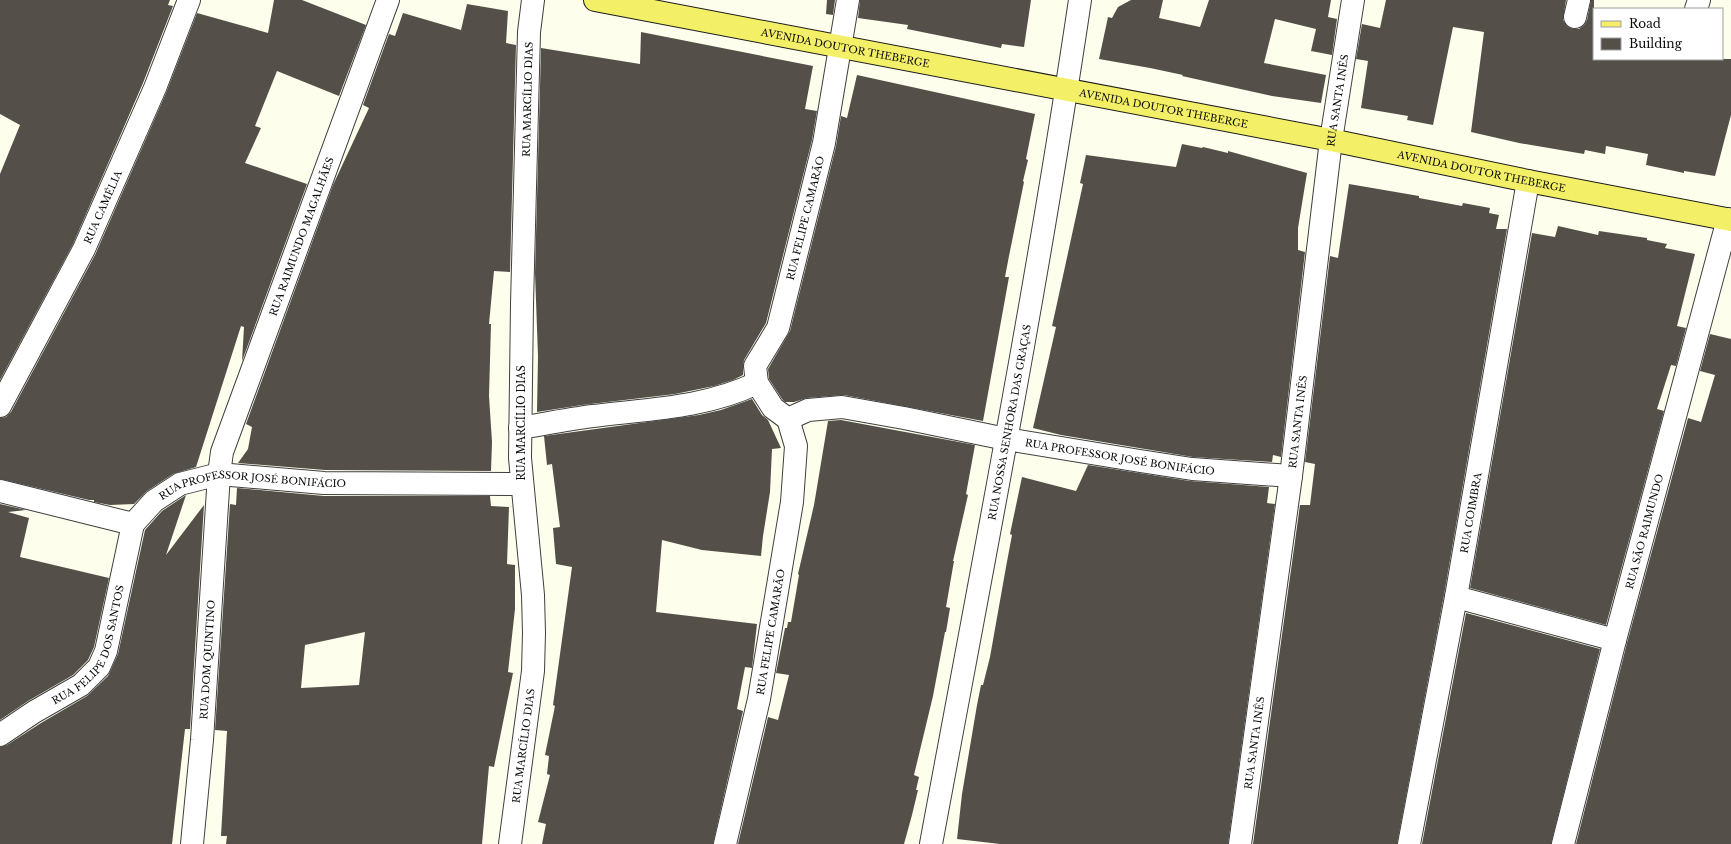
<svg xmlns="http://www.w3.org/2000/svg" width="1731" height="844" font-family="'Libre Baskerville',serif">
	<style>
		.building { fill: #545049; fill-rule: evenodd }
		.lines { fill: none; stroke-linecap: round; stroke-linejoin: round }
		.minor-casing { stroke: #3f3f3f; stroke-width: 24 }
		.major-casing { stroke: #1d1d1d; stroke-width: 24 }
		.minor { stroke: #fff; stroke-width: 22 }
		.major { stroke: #f3ef67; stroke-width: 22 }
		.labels { text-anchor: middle; stroke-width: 4; stroke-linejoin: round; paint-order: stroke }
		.street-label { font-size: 10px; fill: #0c0c0c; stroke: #fff }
	</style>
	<rect width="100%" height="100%" fill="#fefeec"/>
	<g class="building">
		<polygon points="0,0 170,0 168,5 173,6 143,83 73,244 0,380 0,174 20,125 0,114"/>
		<polygon points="274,0 302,0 366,25 339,96 277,71 255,126 261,128 245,163 307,184 242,361 244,327 241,326 196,467 173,474 147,491 134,504 110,505 94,502 94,500 89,500 0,479 0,418 6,417 11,412 95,255 166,93 197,13 268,33"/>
		<polygon points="827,0 835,0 833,15 826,14"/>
		<polygon points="860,0 1031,0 1024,47 1002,44 1001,48 907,29 908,25 858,18"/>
		<polygon points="1131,0 1163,0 1159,18 1200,27 1209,0 1331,0 1328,17 1337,19 1332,55 1311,51 1316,29 1275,19 1264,63 1326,75 1321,103 1272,96 1182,76 1183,75 1150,68 1099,59 1108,17 1112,18 1118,7"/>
		<polygon points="1386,0 1566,0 1563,20 1567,26 1573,29 1579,29 1584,25 1587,20 1591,0 1594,0 1594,59 1731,59 1731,115 1715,176 1684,171 1684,173 1646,165 1648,154 1606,146 1605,154 1585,150 1584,154 1519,143 1471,132 1484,32 1453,27 1433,125 1407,120 1408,116 1361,108 1368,61 1356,59 1362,24 1380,28"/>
		<polygon points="467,4 508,11 506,43 516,45 510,272 494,271 489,324 491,324 489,396 492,442 491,471 325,470 238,463 248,449 252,427 246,424 333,185 369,108 363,105 389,34 395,36 403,13 461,30"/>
		<polygon points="641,32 813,66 805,109 817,111 812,140 766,323 744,360 743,367 743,375 733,380 714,386 675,394 582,405 537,412 538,356 535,273 541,48 640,64"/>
		<polygon points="857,75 1035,114 1026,159 1028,160 1023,181 1024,182 1009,256 1005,277 1009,277 983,421 844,395 807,398 794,402 785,402 782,399 769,379 768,369 790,331 836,146 841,116 847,118"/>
		<polygon points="1182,144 1202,148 1203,147 1228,153 1228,151 1307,173 1298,228 1298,250 1305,252 1281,457 1273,455 1272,462 1193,457 1061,435 1033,428 1056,327 1052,326 1056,308 1083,184 1080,183 1086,155 1176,167"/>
		<polygon points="1349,184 1419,196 1419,198 1462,206 1463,203 1490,208 1489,213 1499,215 1496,229 1507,229 1444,595 1397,844 1253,844 1300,505 1310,505 1315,464 1305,462 1330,256 1338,258"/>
		<polygon points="1558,226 1598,235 1599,231 1647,238 1647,240 1667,244 1665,248 1695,254 1677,326 1686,328 1676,366 1671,365 1657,409 1664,411 1606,625 1470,588 1532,233 1555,237"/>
		<polygon points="1710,334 1731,339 1731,844 1576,844 1627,643 1688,418 1701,422 1715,375 1700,371"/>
		<polygon points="752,399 762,415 768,420 781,448 772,449 770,492 763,536 761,556 702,550 662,540 656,612 757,624 752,668 745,667 737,709 743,711 713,844 542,844 546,824 538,822 550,775 547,774 549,756 545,755 555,706 553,705 572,567 556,564 553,528 560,527 552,464 547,465 544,436 699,415 721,410"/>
		<polygon points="841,420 975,445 966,494 968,495 953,561 954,561 946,607 950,608 946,632 945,632 933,696 914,775 919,777 916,790 918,790 912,815 904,844 738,844 768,717 778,720 789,675 776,673 785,628 787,628 788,622 791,622 799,575 798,574 814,505 828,421"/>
		<polygon points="1088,465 1190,481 1269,487 1267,503 1275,504 1228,844 1000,844 957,839 962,794 977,705 981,685 983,685 990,657 1006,567 1012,535 1010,534 1022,477 1076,491"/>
		<path d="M237,488l87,8h166l1,10 18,1 -2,57 8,1v44l-7,63 5,1 -19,94 -5,-1 -7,78h-256l1,-8h-6l6,-105 -12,-1 15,-226 6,1zM365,632l-6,53 -58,3 4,-43z"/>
		<polygon points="186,495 166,555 204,505 190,729 185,729 172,844 0,844 0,747 7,745 41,723 87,696 108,676 118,654 145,530 162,511"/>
		<polygon points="0,504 26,510 8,512 29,518 20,557 109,578 94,647 88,660 73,675 28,701 0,720"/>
		<polygon points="1466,613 1600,649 1551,844 1422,844"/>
	</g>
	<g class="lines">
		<g class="minor-casing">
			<g id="minor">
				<path id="s1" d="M848,0l-24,143 -46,185 -23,38 2,17 16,25 15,11 20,-9 34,-3 62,11 102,21 134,22 52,8 99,7"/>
				<polyline points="1696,9 1699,0"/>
				<polyline points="1575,17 1579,0"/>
				<path id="s2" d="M0,406l84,-157 71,-161 34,-88"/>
				<path d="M520,428c24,-4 49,-9 73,-12 56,-7 112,-8 164,-33"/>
				<path id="s3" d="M0,491l133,33 21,-23 26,-17 39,-10 105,9 198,1"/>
				<polyline points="1456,597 1615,640"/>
				<path id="s4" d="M0,735l34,-23 47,-27 18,-18 7,-16 27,-127"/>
				<path id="s5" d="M192,844l10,-104 17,-266 3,-22 166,-452"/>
				<path id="s6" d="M510,844l23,-173 1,-38 -1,-38 -13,-137 2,-154 7,-272 4,-32"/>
				<path id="s7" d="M725,844l34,-145 33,-197 4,-56 -8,-27"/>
				<path id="s8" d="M931,844c52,-281 107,-561 149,-844"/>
				<path id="s9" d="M1240,844l51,-368 40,-336 22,-140"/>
				<path id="s10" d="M1409,844l47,-247 72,-416"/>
				<path id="s11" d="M1563,844l52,-204 113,-421"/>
			</g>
		</g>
		<g class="major-casing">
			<g id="major">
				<path id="s12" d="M595,0l736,140 197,41 203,39"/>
			</g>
		</g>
		<use href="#minor" class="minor"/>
		<use href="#major" class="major"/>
	</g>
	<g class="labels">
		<g class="street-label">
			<text dy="4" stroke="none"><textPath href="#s12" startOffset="255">AVENIDA DOUTOR THEBERGE</textPath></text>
			<text dy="4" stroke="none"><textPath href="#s6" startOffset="747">RUA MARCÍLIO DIAS</textPath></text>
			<text dy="4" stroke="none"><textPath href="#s9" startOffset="750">RUA SANTA INÊS</textPath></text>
			<text dy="4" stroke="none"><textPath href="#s12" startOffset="579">AVENIDA DOUTOR THEBERGE</textPath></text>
			<text dy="4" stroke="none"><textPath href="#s12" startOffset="903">AVENIDA DOUTOR THEBERGE</textPath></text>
			<text dy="4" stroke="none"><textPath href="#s2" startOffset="224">RUA CAMÉLIA</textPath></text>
			<text transform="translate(805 218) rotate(-76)" y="4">RUA FELIPE CAMARÃO</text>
			<text dy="4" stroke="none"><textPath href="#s5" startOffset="623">RUA RAIMUNDO MAGALHÃES</textPath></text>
			<text dy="4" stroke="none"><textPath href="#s8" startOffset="429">RUA NOSSA SENHORA DAS GRAÇAS</textPath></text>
			<text dy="4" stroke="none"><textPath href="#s9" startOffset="426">RUA SANTA INÊS</textPath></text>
			<text transform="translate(521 423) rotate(-90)" y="4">RUA MARCÍLIO DIAS</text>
			<text dy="4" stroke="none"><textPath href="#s1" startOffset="784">RUA PROFESSOR JOSÉ BONIFÁCIO</textPath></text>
			<text dy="4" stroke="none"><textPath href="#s3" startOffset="271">RUA PROFESSOR JOSÉ BONIFÁCIO</textPath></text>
			<text dy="4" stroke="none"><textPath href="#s10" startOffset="337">RUA COIMBRA</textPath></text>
			<text dy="4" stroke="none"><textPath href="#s11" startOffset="323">RUA SÃO RAIMUNDO</textPath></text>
			<text dy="4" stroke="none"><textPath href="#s7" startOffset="217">RUA FELIPE CAMARÃO</textPath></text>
			<text dy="4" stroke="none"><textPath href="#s4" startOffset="134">RUA FELIPE DOS SANTOS</textPath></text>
			<text dy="4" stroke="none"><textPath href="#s5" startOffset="185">RUA DOM QUINTINO</textPath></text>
			<text dy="4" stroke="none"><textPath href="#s9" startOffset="102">RUA SANTA INÊS</textPath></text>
			<text dy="4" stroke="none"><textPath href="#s6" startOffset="99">RUA MARCÍLIO DIAS</textPath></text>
		</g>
	</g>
	<rect x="1593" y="8" width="130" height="52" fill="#ffffff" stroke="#9e9e9e"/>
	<rect x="1601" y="21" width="20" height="6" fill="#f3ef67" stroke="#9e9e9e"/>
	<text x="1629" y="28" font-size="12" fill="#0c0c0c">Road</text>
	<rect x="1601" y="38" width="20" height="12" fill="#545049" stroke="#9e9e9e"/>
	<text x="1629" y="48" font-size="12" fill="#0c0c0c">Building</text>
</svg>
